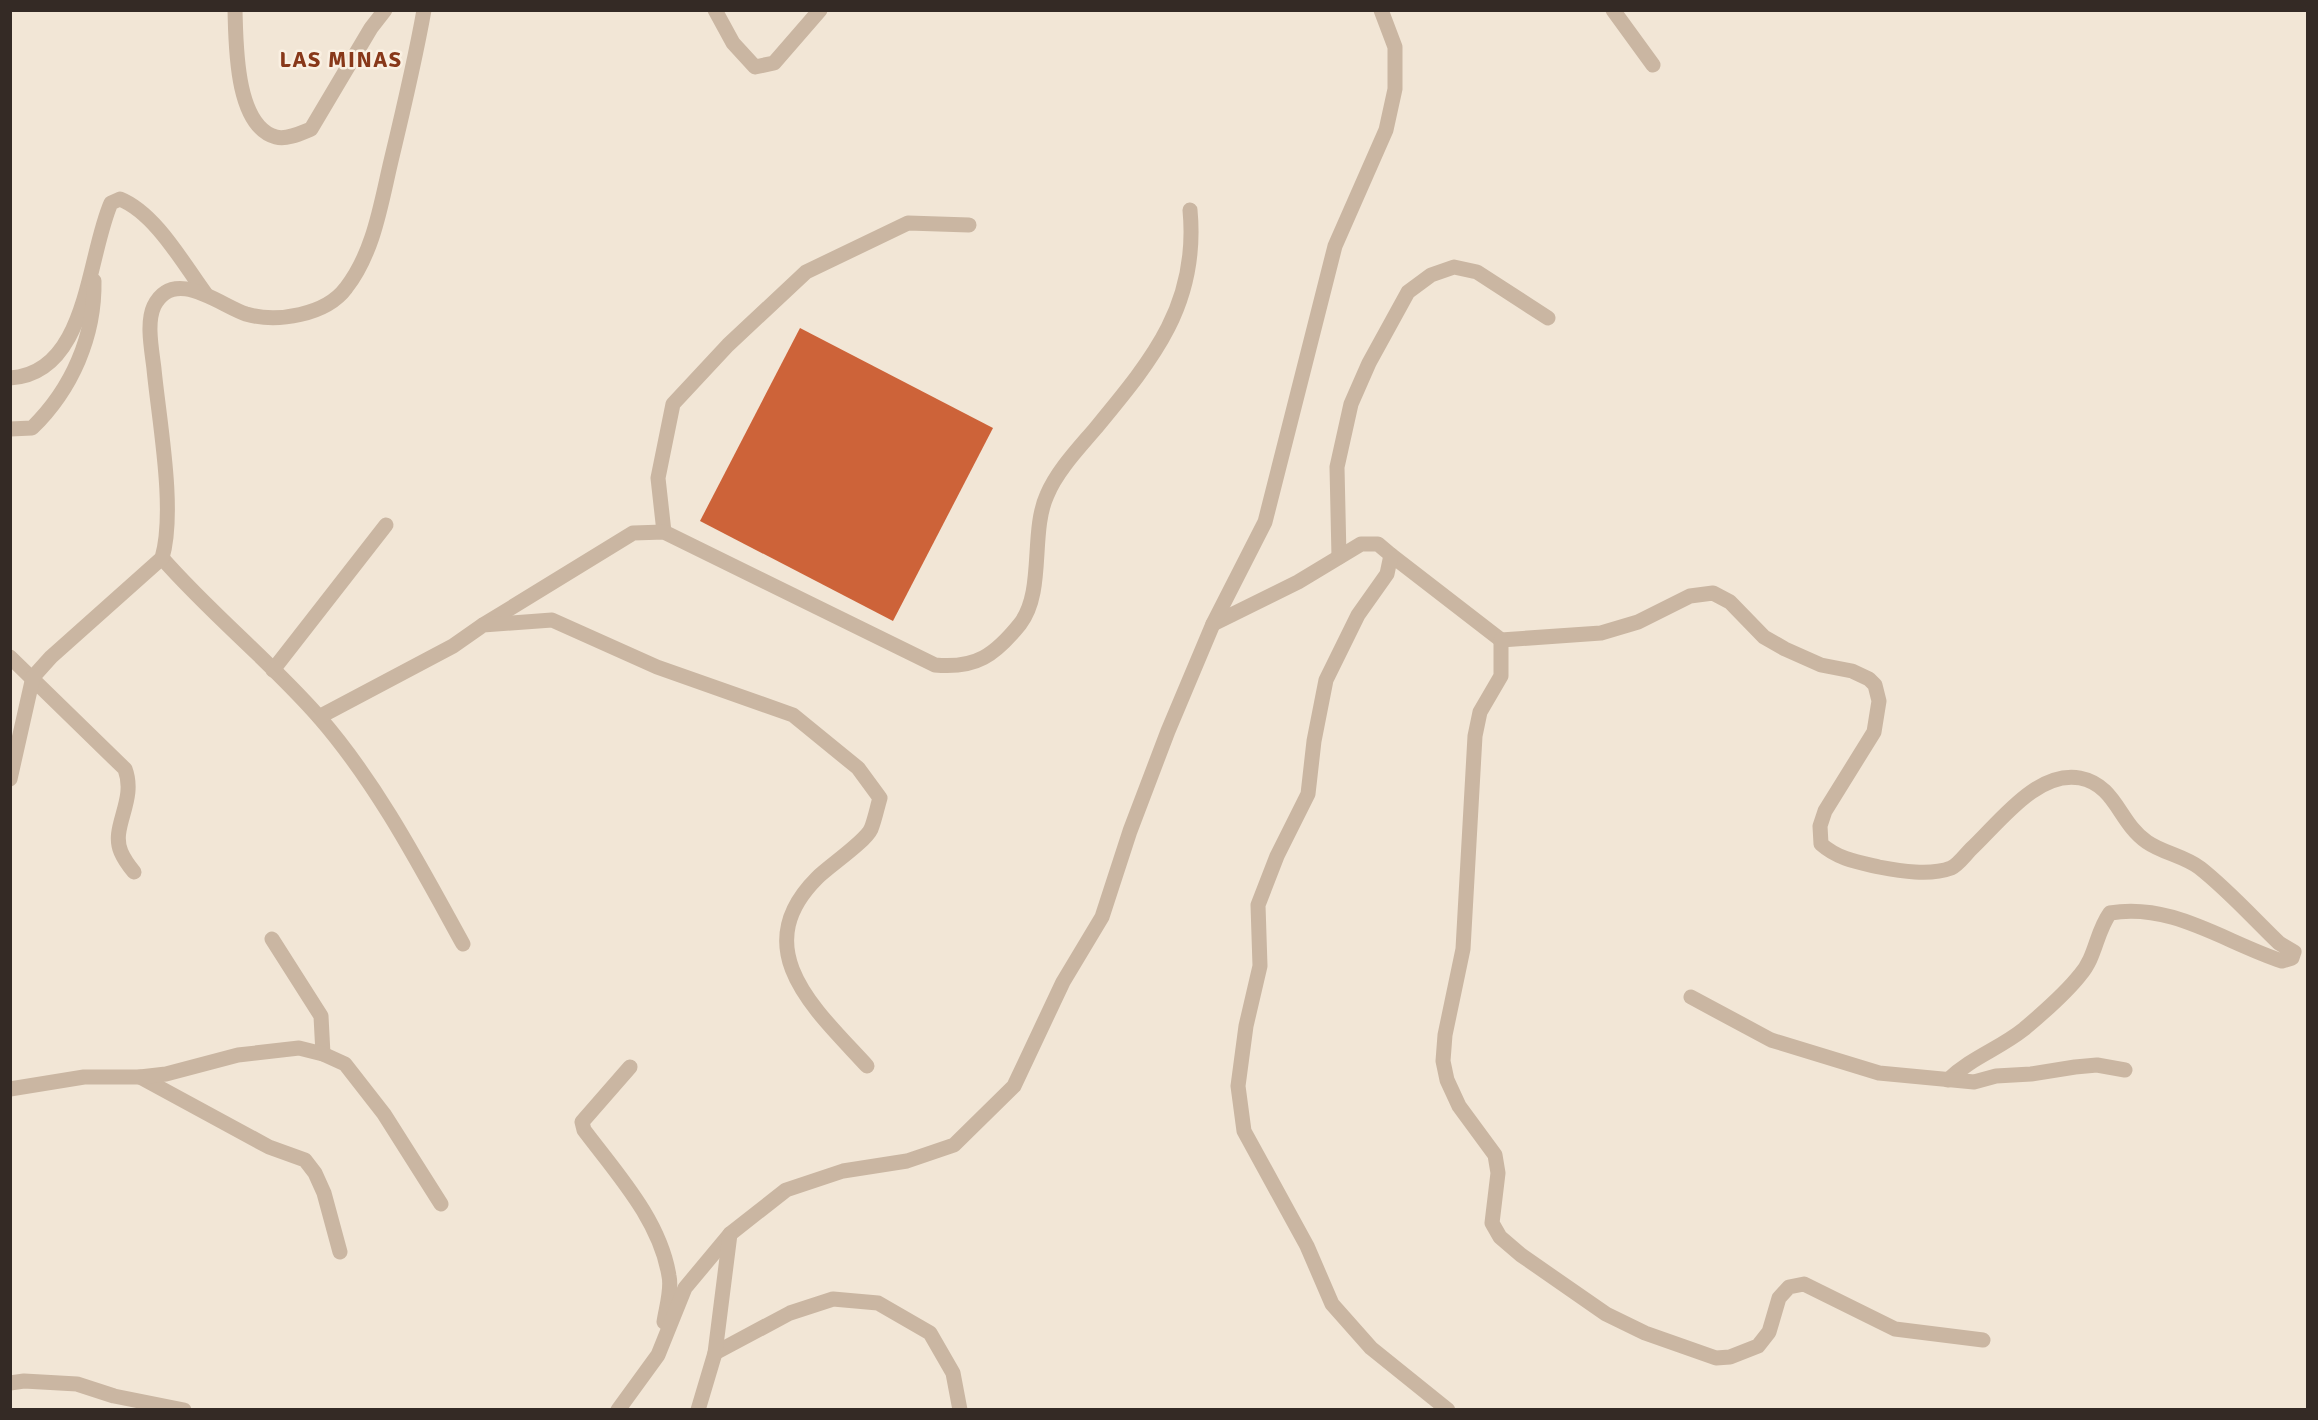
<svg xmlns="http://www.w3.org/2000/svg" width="2318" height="1420" font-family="Signika,sans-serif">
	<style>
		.building { fill: #cd6339 }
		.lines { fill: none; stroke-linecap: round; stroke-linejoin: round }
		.minor { stroke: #cab6a2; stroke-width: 15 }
		.labels { text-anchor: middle; stroke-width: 5; stroke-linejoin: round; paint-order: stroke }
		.district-label { font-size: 22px; font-weight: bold; letter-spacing: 1.5px; fill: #883819; stroke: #faf0e2 }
	</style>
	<rect width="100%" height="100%" fill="#f2e6d6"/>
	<polygon class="building" points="800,328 993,428 893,621 700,521"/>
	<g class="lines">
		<g class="minor">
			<path d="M235,10c1,33 0,116 41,127 11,3 25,-4 35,-8l60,-101 14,-18"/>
			<polyline points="715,10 733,43 755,67 774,63 820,10"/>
			<polyline points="1613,10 1653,65"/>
			<path d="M10,378c78,-4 77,-121 101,-175l9,-4c35,14 63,64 85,94"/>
			<path d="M10,429l22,-1c40,-39 63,-92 62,-147"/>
			<polyline points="664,532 658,478 673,404 728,345 806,272 908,223 969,225"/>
			<path d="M1391,555l110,85 100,-7 37,-11 52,-26 23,-3 17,9 34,35 21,12 36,16 31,6 17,8 6,6 4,16 -5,31 -49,79 -5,15 1,18c17,15 36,18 58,23 21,4 51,9 72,1 7,-3 14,-13 20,-19 28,-26 66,-79 109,-71 36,7 39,45 67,64 16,11 37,14 53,26 28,22 53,50 79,75l15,9 -2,6 -10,3c-56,-18 -110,-59 -172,-48 -14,19 -14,44 -30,62 -15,19 -37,38 -56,54 -25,20 -52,28 -76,51"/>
			<polyline points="1339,557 1337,467 1351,404 1369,363 1408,292 1431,275 1454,267 1477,272 1548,318"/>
			<path d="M162,558c49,56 108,103 157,159 59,68 101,149 144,227"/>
			<polyline points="1213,624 1298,582 1361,544 1378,544 1391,555 1387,574 1358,615 1326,680 1314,741 1308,794 1277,856 1258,905 1260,966 1246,1026 1238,1086 1244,1131 1307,1246 1332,1304 1371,1348 1448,1410"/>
			<path d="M483,625l150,-92 31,-1 271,133c41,4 60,-10 85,-41 25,-32 10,-92 27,-129 10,-24 31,-46 48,-66 57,-69 104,-124 95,-219"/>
			<polyline points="1501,640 1501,676 1480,712 1475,736 1463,949 1445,1035 1443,1061 1447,1080 1459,1106 1495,1155 1498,1173 1492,1223 1500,1237 1521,1255 1606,1314 1645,1333 1716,1358 1730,1357 1758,1346 1769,1332 1779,1298 1789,1287 1804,1284 1895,1329 1983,1340"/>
			<path d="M10,657l115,112c12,32 -15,58 -4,83 3,7 8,14 13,20"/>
			<polyline points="273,670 386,525"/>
			<path d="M319,717l134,-71 30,-21 69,-5 105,47 136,48 65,53 22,30c-3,10 -5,21 -9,31 -6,13 -42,37 -54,49 -72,72 0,133 50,188"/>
			<path d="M10,779l23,-102 18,-20 111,-99c14,-48 -3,-137 -8,-189 -2,-18 -8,-46 0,-63 20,-40 67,0 92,8 31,9 80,1 100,-26 28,-36 35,-85 45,-127 12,-50 24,-100 33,-151"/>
			<polyline points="272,939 321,1016 323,1054"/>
			<polyline points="1691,997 1771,1040 1879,1073 1974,1082 1996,1076 2031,1074 2075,1067 2097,1065 2125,1070"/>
			<path d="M630,1067l-48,55 2,8c33,44 76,90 85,146 3,14 -3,32 -5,46"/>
			<polyline points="140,1077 269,1147 305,1160 315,1173 324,1193 340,1252"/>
			<polyline points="10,1089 84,1077 140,1077 166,1074 238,1055 299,1048 323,1054 345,1064 384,1114 441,1204"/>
			<polyline points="715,1353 790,1313 833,1299 878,1303 930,1333 953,1373 960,1410"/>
			<polyline points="10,1383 24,1381 77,1384 114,1396 184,1410"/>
			<polyline points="618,1410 658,1355 685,1288 730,1234 786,1190 843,1171 907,1161 954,1145 1014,1086 1063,982 1102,917 1130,831 1168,731 1213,624 1265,522 1335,246 1386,130 1395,89 1395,47 1381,10"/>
			<polyline points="698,1410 715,1353 730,1234"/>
		</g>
	</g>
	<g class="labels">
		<g class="district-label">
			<text x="341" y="67">LAS MINAS</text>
		</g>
	</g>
	<rect width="2318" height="1420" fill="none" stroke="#342a25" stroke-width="24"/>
</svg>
